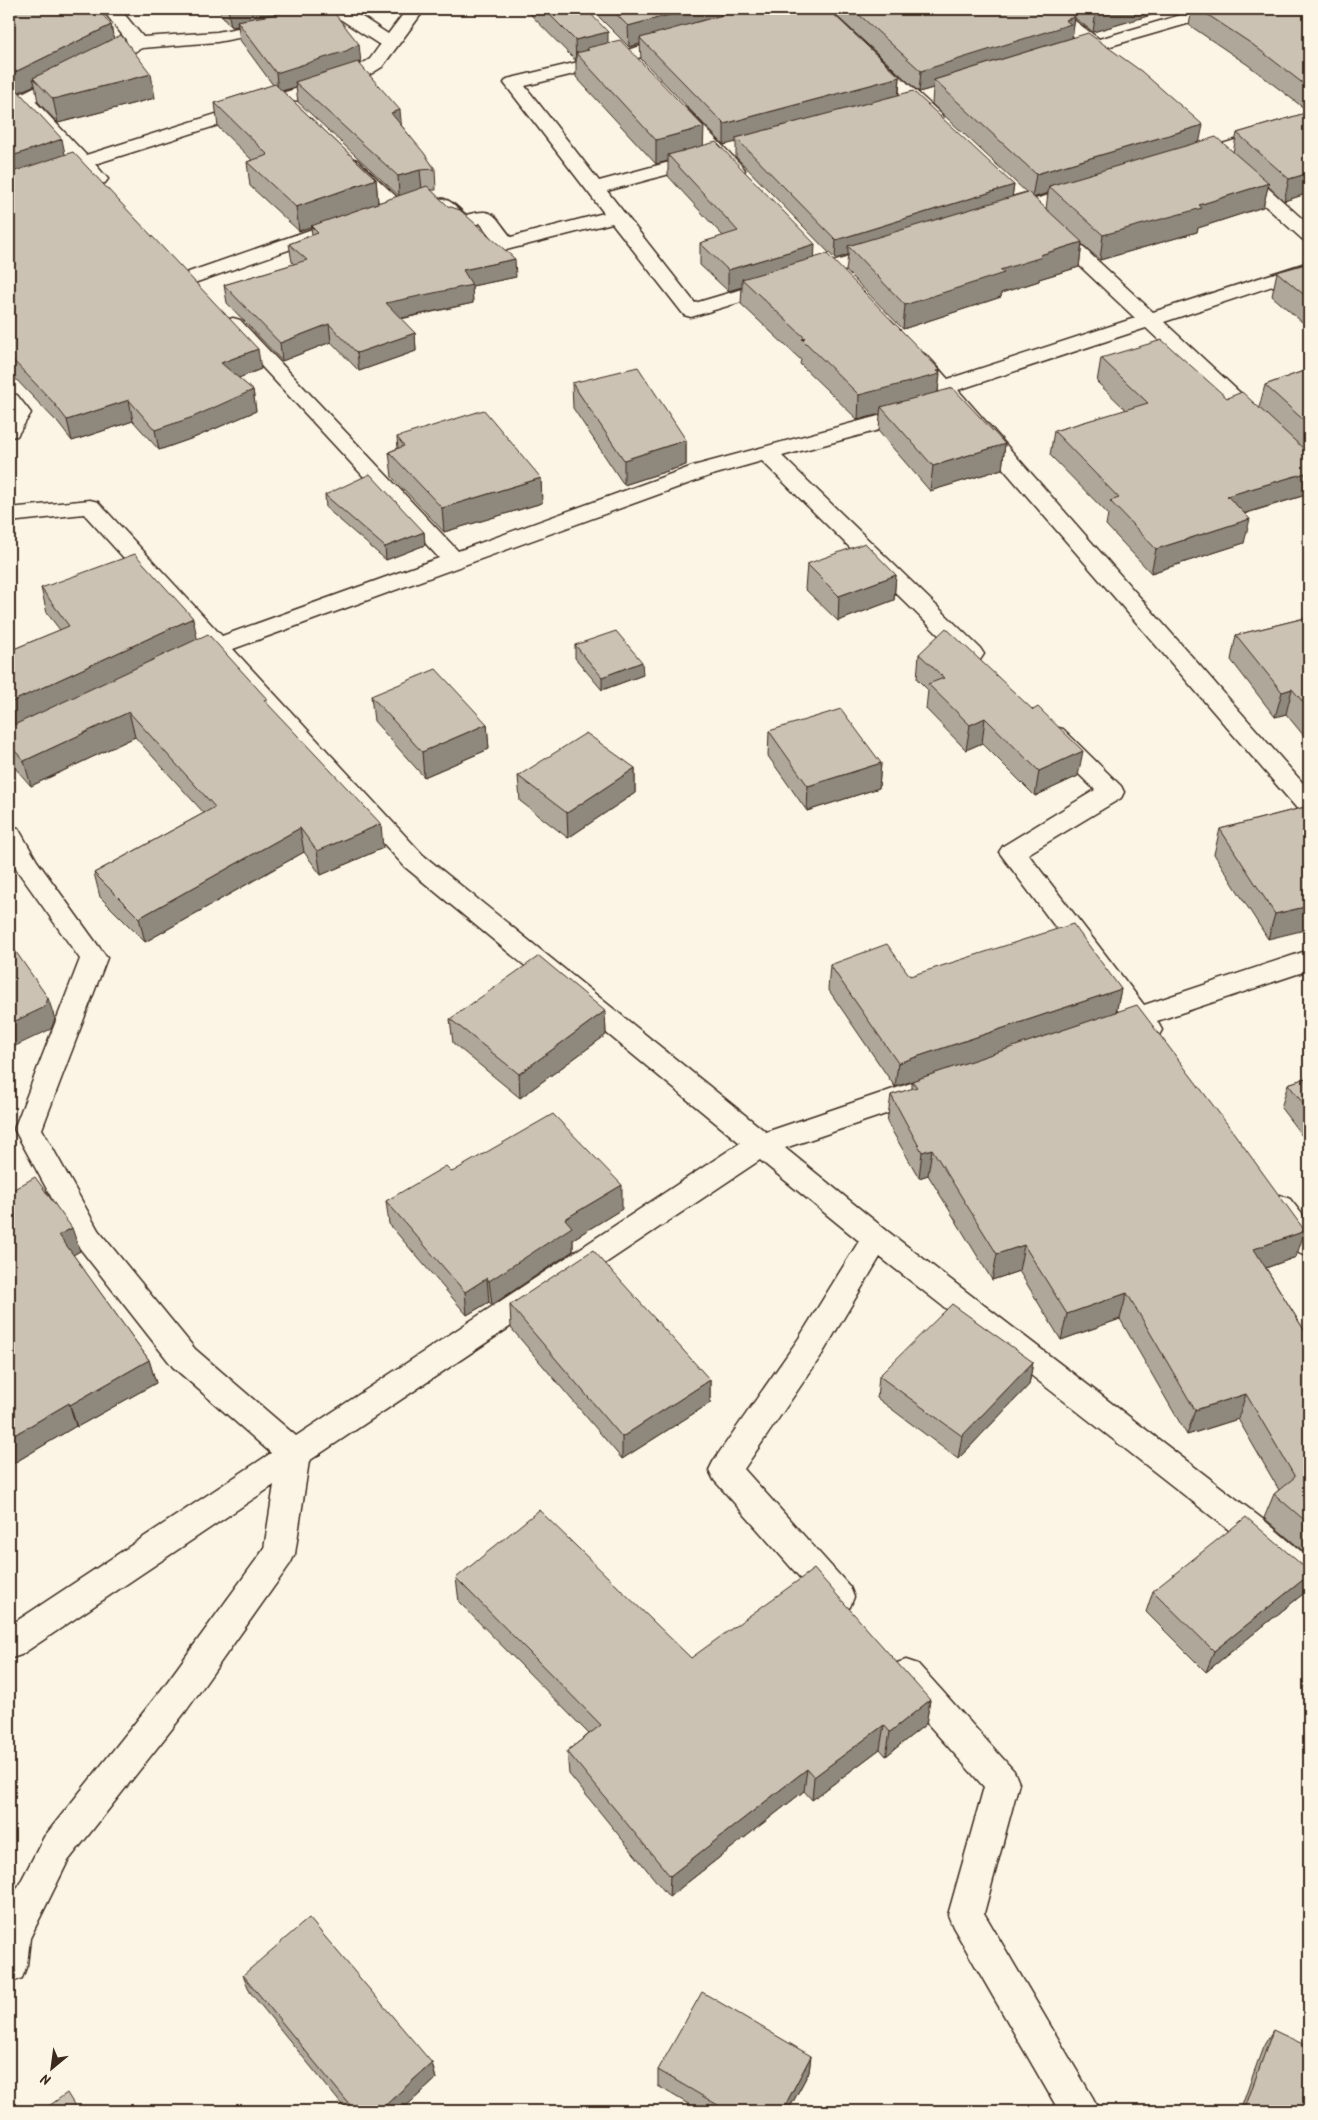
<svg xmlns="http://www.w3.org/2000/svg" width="1318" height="2120" font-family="Kalam,sans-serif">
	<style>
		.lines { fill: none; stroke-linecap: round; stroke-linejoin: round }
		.minor-casing { stroke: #3b2a1e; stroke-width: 3 }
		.minor { fill: #fcf5e5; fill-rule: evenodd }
		.wall { fill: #afa79a; stroke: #3b2a1e; fill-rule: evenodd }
		.shaded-wall { fill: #8f887d; stroke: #3b2a1e }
		.building { fill: #ccc2b3; stroke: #3b2a1e }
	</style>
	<rect width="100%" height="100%" fill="#fcf5e5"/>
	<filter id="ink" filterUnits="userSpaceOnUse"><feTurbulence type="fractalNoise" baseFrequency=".02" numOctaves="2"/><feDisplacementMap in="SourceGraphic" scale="10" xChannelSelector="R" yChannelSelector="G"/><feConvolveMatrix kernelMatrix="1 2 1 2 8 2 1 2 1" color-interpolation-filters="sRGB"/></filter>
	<g filter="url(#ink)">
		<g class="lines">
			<g class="minor-casing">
				<g id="minor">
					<path d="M102,9h18l23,28 74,-5 112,-22 -1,-1h22l38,25 19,-25h18l-43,58 -21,13 -266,84 13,15 -3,4c-13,3 -18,-4 -27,-13l-69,23v-12l60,-21 -55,-60 2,-4 111,-55zM340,19l40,26 -10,14 -21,13 -263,83 -51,-54 107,-53 75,-6z"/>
					<polygon points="808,9 827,9 941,114 943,118 941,122 934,124 927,122"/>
					<polygon points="1039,9 1059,9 1099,39 1201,9 1228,9 1225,13 1076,56 1070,55 1067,51 1070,47 1082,43"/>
					<path d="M677,36l6,1 3,4 -3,4 -52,15 -106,26 74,95 104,-28 7,2 3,4 -3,4 -103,28 88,112 188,-56 7,2 3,4 -3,4 -199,60 -7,-2 -72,-92 -106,27 -7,-2 -19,-25c-6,2 -12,4 -17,5 -11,0 -27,-16 -33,-25l3,-4c14,-4 22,7 33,16 29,-8 27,0 45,22l93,-24 -100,-130 3,-4 113,-27z"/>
					<polygon points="678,105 685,107 742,166 745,170 742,174 735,176 728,174 671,115 669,111 671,107"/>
					<polygon points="1309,118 1309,130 1192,165 1185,163 1182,159 1185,155"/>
					<polygon points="350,158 357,160 402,202 405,206 402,210 395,212 388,210 343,168 340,164 343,160"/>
					<polygon points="1239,166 1246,168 1309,225 1309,241 1302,239 1232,176 1229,172 1232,168"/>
					<polygon points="1083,185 1090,187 1093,191 1090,195 1005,220 998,218 995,214 998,210"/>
					<polygon points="347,217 354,219 357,223 354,227 197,282 190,284 183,282 180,278 183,274"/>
					<path d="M1053,224l7,2 93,86 156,-50v12l-145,48 145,135v19l-8,-2 -155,-146 -188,62 351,400v25l-9,-3 -350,-405 -47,-53 3,-4c18,-5 30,17 42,29l187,-61 -89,-84 -3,-4 3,-4z"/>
					<polygon points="233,318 240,320 458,551 693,466 908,408 916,407 924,408 927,413 924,418 782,456 980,648 984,654 980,660 972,662 964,660 762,461 709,476 233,649 423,855 766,1132 926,1078 936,1081 940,1089 936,1097 785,1148 886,1230 1265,1521 1309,1558 1309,1593 1298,1588 1243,1541 880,1257 821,1356 744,1469 850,1587 854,1597 850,1607 838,1612 826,1607 714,1480 709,1470 714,1460 799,1338 859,1241 760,1160 309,1461 295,1554 290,1564 186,1711 68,1861 30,1938 27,1965 22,1978 9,1983 9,1904 44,1837 162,1689 264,1549 274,1485 21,1655 9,1659 9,1626 271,1453 173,1367 78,1246 14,1129 80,959 19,873 9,856 9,825 18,828 37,861 107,958 42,1129 98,1230 195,1349 296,1436 740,1143 405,867 213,656 201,660 193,658 189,652 193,646 201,643 84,514 9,522 9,508 90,500 98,502 222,636 439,558 226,328 223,324 226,320"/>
					<polygon points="9,394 17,395 31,413 17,436 9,437"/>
					<path d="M1054,727l9,2 58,57 3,6 -3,6 -93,56 116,151 165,-55v20l-152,51 5,9 -4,7c-12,4 -18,2 -25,-7l-24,7 -10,-3 -4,-7 4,-7 21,-7 -121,-161 4,-6 92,-56 -50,-49 -3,-6 3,-6z"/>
					<polygon points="1280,1195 1290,1199 1309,1223 1309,1257 1299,1253 1266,1207 1270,1199"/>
					<polygon points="906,1660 918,1664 1014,1771 1019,1783 984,1913 1093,2098 1099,2111 1059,2111 953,1927 948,1915 984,1787 894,1686 889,1675 894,1664"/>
				</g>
			</g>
			<use href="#minor" class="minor"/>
		</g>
		<g class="wall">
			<polygon points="9,9 111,25 113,38 155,98 58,123 38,102 35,85 19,92 65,155 261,369 238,378 253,390 256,411 196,437 159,450 133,421 72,441 58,423 9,372"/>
			<path d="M217,9h114l30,54 -2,1 42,61 34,44 1,21h-5l85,87 -44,9 1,17 -72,16 14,14 1,18 -57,20 -28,-29 -49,19 -55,-58 -3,-18 70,-21 -2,-2 -3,-18 23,-9 -1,-8 -12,4 -49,-45 -3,-24 5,-2 -34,-33 -3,-24 58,-18 -33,-45 -2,-14 -7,1zM296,87l2,15 101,94 -21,7 -2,-24 -94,-88z"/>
			<polygon points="530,9 586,9 608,43 704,146 814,258 940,370 938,392 1005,444 1002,469 930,491 879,432 880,414 858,420 800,364 801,360 741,304 742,287 728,291 700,265 700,243 723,236 668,176 668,161 656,164 576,77 576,61 530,14"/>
			<path d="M591,9h237l72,68 -1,18 115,90 -2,11 14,-4 -94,-88 1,-16 -14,4 -90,-83h480v103l-61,-47 -59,-40 3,-15 -18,5 -6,-5 -75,22 -18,-14 -3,20 128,104 33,10 4,-19 72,-21v81l-25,8 -16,-15 -5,21 -65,21 -1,4 -97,28 -18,-16 -3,23 -40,12v2l-38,12v4l-98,32 -57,-58 2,-16 -13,4 -99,-102v-15l-12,3 -83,-86 -1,-15 -11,3zM1048,193l-2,16 -12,-11z"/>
			<polygon points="1309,263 1309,328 1272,296 1277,272"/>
			<polygon points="1101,358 1259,408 1265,385 1309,369 1309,494 1244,514 1244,543 1151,573 1106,525 1108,514 1050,455 1054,431 1126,410 1097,382"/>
			<polygon points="572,383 686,440 686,465 624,485 573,408"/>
			<polygon points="397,437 541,478 542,503 444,532 392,477 389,452 398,448"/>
			<polygon points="325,495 424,532 425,545 386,560 326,508"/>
			<polygon points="807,564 896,575 894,600 838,621 805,589"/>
			<polygon points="41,588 197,639 267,704 383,848 321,875 304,852 145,942 100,897 94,873 204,813 135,737 31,786 9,761 9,651 60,630 47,613"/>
			<polygon points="1309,617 1309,742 1286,714 1275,717 1231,660 1236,635"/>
			<polygon points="575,645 643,675 602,690 575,658"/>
			<polygon points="919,654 1078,776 1035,796 982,743 966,750 926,709 928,690 917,679"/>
			<polygon points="371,696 487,724 489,749 424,777 374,721"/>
			<polygon points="769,731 881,763 879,788 807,811 768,756"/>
			<polygon points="635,768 635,793 568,838 520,801 518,776"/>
			<polygon points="1309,806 1268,939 1214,854 1220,829"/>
			<polygon points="830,965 910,976 1121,989 1116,1012 1296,1257 1266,1268 1309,1338 1309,1556 1264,1518 1274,1494 1279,1490 1238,1419 1187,1435 1120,1319 1061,1340 1019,1271 992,1280 928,1175 919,1178 887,1122 891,1095 912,1089 912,1081 928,1076 895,1087 828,989"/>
			<polygon points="605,1011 606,1035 520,1098 453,1043 450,1019"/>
			<polygon points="1309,1077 1309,1145 1281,1108 1288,1084"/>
			<polygon points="452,1172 622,1209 573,1239 573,1251 492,1305 489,1302 467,1315 389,1224 386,1201"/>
			<polygon points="9,1192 80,1251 73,1255 149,1360 156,1383 77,1427 76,1426 9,1466"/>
			<polygon points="510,1305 710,1380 710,1403 622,1459 511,1328"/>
			<polygon points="1033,1362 1029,1385 958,1459 877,1398 879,1376"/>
			<polygon points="456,1578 691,1658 930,1700 926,1724 886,1756 880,1749 812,1800 804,1791 669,1897 569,1774 567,1751 589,1734 459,1602"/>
			<polygon points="1153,1591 1303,1594 1206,1672 1146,1612"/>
			<polygon points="243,1975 432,2063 436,2079 401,2111 347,2111 250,1992"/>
			<polygon points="1273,2030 1309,2111 1240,2111 1263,2047"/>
			<polygon points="811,2056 809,2072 788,2111 700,2111 658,2086 658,2070"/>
		</g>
		<g class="shaded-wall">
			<polygon points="228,9 319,9 237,21 238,26 231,27"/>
			<polygon points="691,9 765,9 640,38 640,44 629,47 628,26"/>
			<polygon points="1103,9 1168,9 1168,10 1093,32 1096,11"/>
			<polygon points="1175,9 1192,9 1192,10 1174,15"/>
			<polygon points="1075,17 1072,38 934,80 933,88 919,92 921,71"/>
			<polygon points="111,25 115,45 33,78 35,85 15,94 9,84 9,79 11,74"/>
			<polygon points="608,32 608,53 589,50 587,48 588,58 576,53 576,61 575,40"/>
			<polygon points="359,44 361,63 348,70 295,82 296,87 278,92 276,73"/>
			<polygon points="151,74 155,98 58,123 53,99"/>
			<polygon points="900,77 898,98 736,138 736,142 724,145 724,124"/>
			<polygon points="400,110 402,131 391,113"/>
			<polygon points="1203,125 1198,149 1049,186 1048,193 1032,198 1036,174"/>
			<polygon points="704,127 703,151 668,155 668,161 656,164 656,140"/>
			<polygon points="62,139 66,159 9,179 9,157"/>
			<polygon points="420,170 422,190 399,197 398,176"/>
			<polygon points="1309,173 1309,193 1284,201 1289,179"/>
			<polygon points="376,179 378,203 299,231 296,207"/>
			<polygon points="1269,183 1263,207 1198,228 1197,232 1100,260 1103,235"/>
			<polygon points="1014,185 1011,204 848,246 848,255 835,259 836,240"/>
			<polygon points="1082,242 1079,267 1039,279 1039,281 1001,293 1001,297 903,329 905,305 1040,255"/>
			<polygon points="815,244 814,265 742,279 742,287 728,291 728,270"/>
			<polygon points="515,259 516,277 472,286 473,303 388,321 386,303 463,270"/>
			<polygon points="329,324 331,342 282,361 280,343"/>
			<polygon points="415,333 416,351 359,371 357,353"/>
			<polygon points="258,349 261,369 224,384 221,363"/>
			<polygon points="940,370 939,374 940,374 937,399 881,407 880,414 858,420 859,395"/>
			<polygon points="253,390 256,411 196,437 159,450 155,430"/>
			<polygon points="129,400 133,421 72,441 67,420"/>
			<polygon points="686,440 686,465 624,485 624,460"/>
			<polygon points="1005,444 1002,469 930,491 933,466"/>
			<polygon points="1309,472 1309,494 1222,520 1227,496"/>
			<polygon points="541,478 542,503 444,532 442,508"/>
			<polygon points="1250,519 1244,543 1151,573 1156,549"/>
			<polygon points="424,532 425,545 386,560 385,547"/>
			<polygon points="896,575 894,600 838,621 839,596"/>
			<polygon points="193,618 198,642 9,730 9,703"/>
			<polygon points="642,662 643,675 602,690 602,677"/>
			<polygon points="1292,689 1286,714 1275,717 1282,692"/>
			<polygon points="129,712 135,737 31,786 24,761"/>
			<polygon points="985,718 982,743 966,750 970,725"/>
			<polygon points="487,724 489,749 424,777 422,752"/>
			<polygon points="1083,751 1078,776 1035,796 1039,771"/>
			<polygon points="881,763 879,788 807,811 808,786"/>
			<polygon points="635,768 635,793 568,838 567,813"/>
			<polygon points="381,824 383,848 321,875 317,851"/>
			<polygon points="300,828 304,852 145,942 139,918"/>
			<polygon points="1309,906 1309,929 1268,939 1275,914"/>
			<polygon points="1121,989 1116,1013 895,1087 898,1063"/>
			<polygon points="48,998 55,1019 51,1029 9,1049 9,1024"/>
			<polygon points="605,1011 606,1035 520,1098 519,1074"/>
			<polygon points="932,1149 928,1175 919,1178 922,1152"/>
			<polygon points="622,1185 622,1209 573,1239 573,1251 492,1305 489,1281 565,1219"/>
			<polygon points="72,1228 80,1251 66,1259 59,1235"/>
			<polygon points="1305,1231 1296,1257 1246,1275 1254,1249"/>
			<polygon points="1024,1245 1019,1271 992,1280 997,1254"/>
			<polygon points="487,1278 489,1302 467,1315 465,1292"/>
			<polygon points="1127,1293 1120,1319 1061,1340 1067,1314"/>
			<polygon points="149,1360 156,1383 77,1427 70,1405"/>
			<polygon points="1033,1362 1029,1385 958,1459 962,1436"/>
			<polygon points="710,1380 710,1403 622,1459 622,1437"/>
			<polygon points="1246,1394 1238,1419 1187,1435 1195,1410"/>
			<polygon points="69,1403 76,1426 9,1466 9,1438"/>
			<polygon points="1309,1575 1309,1580 1303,1594 1206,1672 1214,1651"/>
			<polygon points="930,1700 926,1724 886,1756 890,1732"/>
			<polygon points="884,1725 880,1749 812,1800 814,1777"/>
			<polygon points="807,1769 804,1791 669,1897 670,1876"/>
			<polygon points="811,2056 809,2072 788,2111 782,2111"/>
			<polygon points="432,2063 436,2079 401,2111 379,2111"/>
		</g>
		<g class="building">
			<polygon points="9,9 98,9 111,25 11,74 9,79"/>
			<polygon points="303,9 331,9 359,44 346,51 276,73 237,21"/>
			<polygon points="544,9 586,9 608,32 575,40"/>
			<polygon points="611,9 691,9 628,26"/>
			<polygon points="744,9 828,9 900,77 724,124 640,38"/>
			<polygon points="853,9 1064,9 1075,17 1065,20 1071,24 921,71"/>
			<polygon points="1092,9 1103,9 1096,11"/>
			<polygon points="1199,9 1309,9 1309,88 1252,44"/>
			<polygon points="1088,33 1141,71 1203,125 1036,174 934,80"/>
			<polygon points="121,35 151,74 53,99 33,78"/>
			<polygon points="620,40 704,127 656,140 576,53 589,50 587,48"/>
			<polygon points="358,62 400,110 391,113 424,153 435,169 420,170 398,176 295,82"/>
			<polygon points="9,81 62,139 9,157"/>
			<polygon points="275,84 376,179 296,207 247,162 268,155 215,103"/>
			<polygon points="913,91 1014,185 836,240 736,138"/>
			<polygon points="1309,112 1309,173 1289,179 1237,133"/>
			<polygon points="1216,137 1269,183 1199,205 1202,208 1103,235 1049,186"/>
			<polygon points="716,142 815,244 728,270 700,243 738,231 668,155"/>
			<polygon points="73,152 258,349 221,363 253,390 193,417 155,430 129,400 67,420 53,402 9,356 9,173"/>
			<polygon points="427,186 448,206 460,210 515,259 463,270 472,285 386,303 415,333 357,353 329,324 280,343 224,285 307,260 289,244 318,233 311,226"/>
			<polygon points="1028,192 1082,242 1040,255 1042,257 1000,270 1004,273 905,305 848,246"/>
			<polygon points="827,254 940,370 937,371 940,374 859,395 802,339 805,338 742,279"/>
			<polygon points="1309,263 1309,299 1277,272"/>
			<polygon points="1162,340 1227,398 1242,392 1306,451 1309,452 1309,472 1227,496 1250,519 1156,549 1110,501 1119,498 1054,431 1148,403 1101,358"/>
			<polygon points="638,367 686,440 624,460 572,383"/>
			<polygon points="1309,369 1309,425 1265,385"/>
			<polygon points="953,388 1005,444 933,466 881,407"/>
			<polygon points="484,410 541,478 442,508 389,452 404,446 397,437"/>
			<polygon points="370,474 424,532 385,547 325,495"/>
			<polygon points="865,543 896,575 839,596 807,564"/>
			<polygon points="135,554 193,618 9,703 9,651 69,626 41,588"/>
			<polygon points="1309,617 1309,709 1292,689 1282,692 1236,635"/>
			<polygon points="946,628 1033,710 1038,707 1083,751 1039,771 985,718 970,725 928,684 944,678 919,654"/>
			<polygon points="616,631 642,662 602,677 575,645"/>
			<polygon points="208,634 267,699 264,700 381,824 317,851 300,828 139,918 94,873 215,807 129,712 24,761 9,744 9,726 12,726"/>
			<polygon points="436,669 487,724 422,752 371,696"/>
			<polygon points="841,709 881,763 808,786 769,731"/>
			<polygon points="586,733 635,768 567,813 518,776"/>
			<polygon points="1309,806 1309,906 1275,914 1220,829"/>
			<polygon points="1073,924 1121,989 898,1063 830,965 887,944 910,976"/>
			<polygon points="9,942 48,998 45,1007 9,1024"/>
			<polygon points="539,956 605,1011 519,1074 450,1019"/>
			<polygon points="1137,1005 1228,1125 1305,1231 1254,1249 1309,1338 1309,1524 1274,1494 1295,1477 1246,1394 1195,1410 1127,1293 1067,1314 1024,1245 997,1254 932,1149 922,1152 891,1095 917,1087 912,1081"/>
			<polygon points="1309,1077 1309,1111 1288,1084"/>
			<polygon points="553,1114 622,1185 565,1219 572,1227 489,1281 487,1278 465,1292 386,1201 446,1166 452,1172"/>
			<polygon points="35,1177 72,1228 59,1235 149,1360 70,1405 69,1403 9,1438 9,1192"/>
			<polygon points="593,1250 710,1380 622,1437 510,1305"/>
			<polygon points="952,1304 1033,1362 962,1436 879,1376"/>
			<polygon points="539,1510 691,1658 814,1569 930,1700 890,1732 884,1725 814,1777 807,1769 670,1876 567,1751 601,1725 456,1578"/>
			<polygon points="1246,1517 1309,1571 1309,1575 1214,1651 1153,1591"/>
			<polygon points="309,1918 432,2063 379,2111 355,2111 243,1975"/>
			<polygon points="702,1992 811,2056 782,2111 728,2111 658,2070"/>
			<polygon points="1273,2030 1309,2047 1309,2111 1244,2111"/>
			<polygon points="67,2093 78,2111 42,2111"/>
		</g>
	</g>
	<rect width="1318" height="2120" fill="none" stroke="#fcf5e5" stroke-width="30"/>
	<rect x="15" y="15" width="1288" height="2090" fill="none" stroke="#3b2a1e" stroke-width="2" filter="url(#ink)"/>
	<g transform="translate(52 2068) rotate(209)" stroke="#fcf5e5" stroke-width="4" paint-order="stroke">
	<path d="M0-4L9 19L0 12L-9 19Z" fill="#3b2a1e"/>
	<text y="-8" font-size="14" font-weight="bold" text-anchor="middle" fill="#3b2a1e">N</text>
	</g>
</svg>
